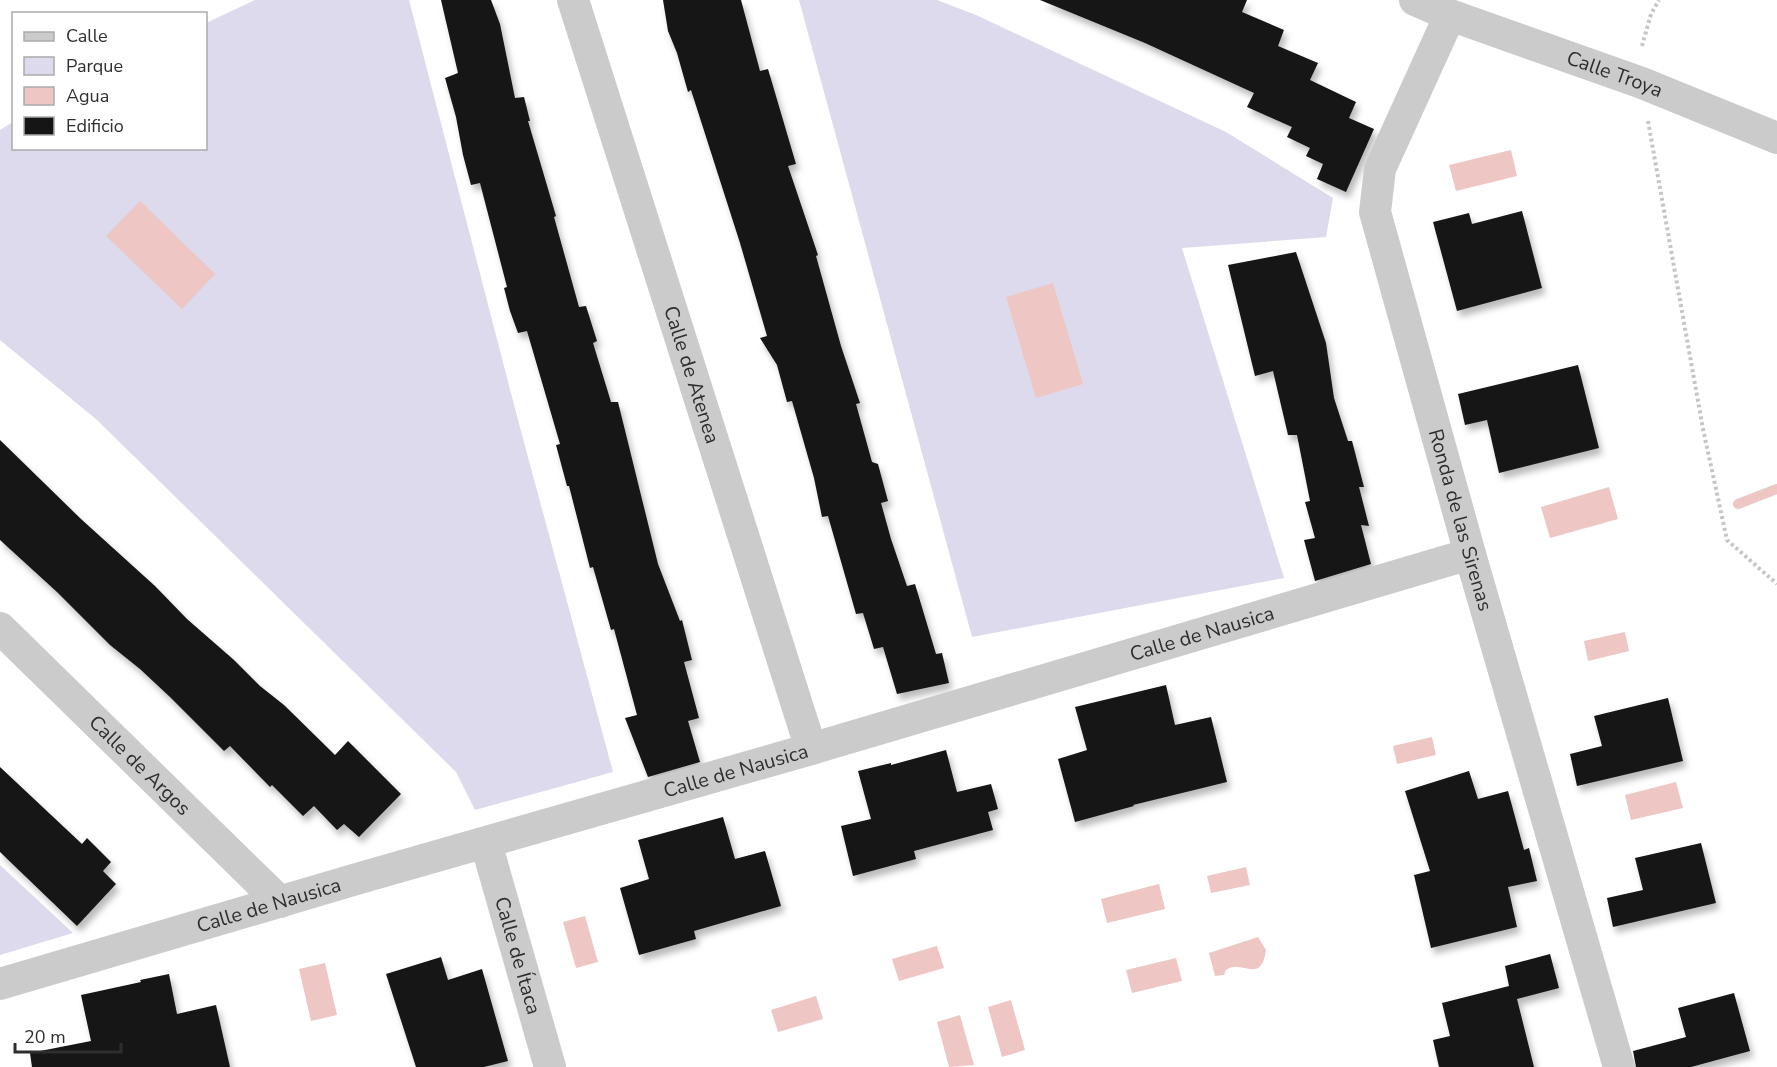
<svg xmlns="http://www.w3.org/2000/svg" width="1777" height="1067" font-family="'Nunito Sans',sans-serif">
	<style>
		.green { fill: #dcdaec }
		.water { fill: #eec6c4 }
		.lines { fill: none; stroke-linecap: round; stroke-linejoin: round }
		.stream { stroke: #eec6c4; stroke-width: 10 }
		.building { fill: #151515; filter: url(#shadow) }
		.path { stroke: #c5c5c5; stroke-width: 4; stroke-dasharray: 3 3; stroke-linecap: butt }
		.minor { stroke: #cbcbcb; stroke-width: 32 }
		.labels { text-anchor: middle; stroke-width: 6; stroke-linejoin: round; paint-order: stroke }
		.street-label { font-size: 20px; fill: #2e2e2e; stroke: #fff }
	</style>
	<defs>
		<filter id="shadow"><feDropShadow dx="3.5" dy="6" stdDeviation="3" flood-color="#0004"/></filter>
	</defs>
	<rect width="100%" height="100%" fill="#fff"/>
	<g class="green">
		<polygon points="255,0 409,0 518,420 613,772 475,810 456,772 97,420 0,340 0,130 13,122 14,148 206,148 206,23"/>
		<polygon points="799,0 937,0 976,15 1226,132 1333,198 1326,237 1182,248 1284,578 972,637"/>
		<polygon points="0,865 73,933 0,955"/>
	</g>
	<g class="water">
		<polygon points="1511,150 1517,176 1456,191 1449,165"/>
		<polygon points="140,201 215,274 182,309 106,236"/>
		<polygon points="1053,283 1083,384 1036,398 1006,297"/>
		<polygon points="1609,487 1618,519 1550,538 1541,507"/>
		<polygon points="1625,632 1629,651 1588,661 1584,641"/>
		<polygon points="1432,737 1436,755 1397,764 1393,746"/>
		<polygon points="1676,782 1683,808 1631,820 1625,795"/>
		<polygon points="1246,867 1250,885 1211,893 1207,876"/>
		<polygon points="1159,884 1165,909 1107,923 1101,899"/>
		<polygon points="585,916 598,962 576,968 563,922"/>
		<path d="M1258,937l8,13c-5,36 -25,8 -40,20l-2,5 -9,1 -6,-23z"/>
		<polygon points="937,946 944,968 899,981 892,959"/>
		<polygon points="1176,958 1182,981 1132,993 1126,970"/>
		<polygon points="325,963 337,1015 311,1021 299,969"/>
		<polygon points="816,996 823,1019 778,1032 771,1010"/>
		<polygon points="1011,1000 1025,1050 1002,1057 988,1007"/>
		<polygon points="960,1015 974,1065 949,1067 937,1022"/>
	</g>
	<g class="lines">
		<polyline class="stream" points="1738,504 1777,489"/>
	</g>
	<g class="building">
		<polygon points="441,0 491,0 500,24 515,98 524,97 530,121 528,121 556,216 554,217 579,307 586,306 597,341 593,343 611,402 618,402 658,564 680,621 682,620 692,660 684,662 699,718 688,721 700,762 648,777 625,718 637,715 614,629 611,630 593,567 590,568 569,486 567,486 556,445 560,444 527,331 518,333 510,311 504,288 507,287 480,183 471,185 463,155 456,117 445,78 458,73"/>
		<polygon points="663,0 741,0 760,71 768,69 796,164 788,166 818,255 816,256 841,346 860,403 856,404 872,462 878,464 888,501 881,503 891,539 907,586 915,584 936,654 942,653 949,683 897,694 883,647 874,649 863,613 856,614 828,516 822,517 814,478 792,401 787,402 777,365 760,338 767,336 740,243 691,90 688,92 677,53 668,31"/>
		<polygon points="1040,0 1247,0 1242,12 1284,30 1278,46 1318,63 1310,80 1356,102 1349,118 1374,129 1346,192 1317,179 1323,164 1306,156 1310,148 1287,137 1292,127 1247,107 1254,93 1145,43"/>
		<polygon points="1522,211 1542,288 1457,311 1433,222 1469,213 1472,224"/>
		<polygon points="1296,252 1326,343 1334,398 1348,441 1352,441 1364,487 1359,487 1369,526 1361,525 1371,564 1315,581 1304,540 1315,538 1305,502 1310,501 1297,435 1288,435 1273,371 1255,376 1228,265"/>
		<polygon points="1578,365 1599,448 1499,473 1487,420 1465,425 1458,394"/>
		<polygon points="0,440 81,519 155,586 187,619 234,660 260,686 284,705 335,755 348,741 401,794 359,837 344,824 337,830 314,806 303,816 272,785 270,787 230,746 224,751 170,697 140,669 110,645 57,592 0,540"/>
		<polygon points="1166,685 1175,725 1211,717 1227,782 1133,805 1134,806 1075,822 1058,759 1087,750 1075,707"/>
		<polygon points="1668,698 1683,761 1577,786 1570,754 1602,746 1594,716"/>
		<polygon points="946,750 957,792 991,784 998,809 988,812 993,830 914,851 916,859 853,876 841,826 871,819 858,771 891,763 891,765"/>
		<polygon points="0,767 82,844 87,838 111,862 103,871 116,884 77,926 0,852"/>
		<polygon points="1469,771 1478,799 1508,791 1524,850 1529,848 1537,881 1508,887 1517,927 1431,948 1414,875 1430,871 1405,791"/>
		<polygon points="723,817 735,859 765,851 781,906 694,931 696,939 639,955 620,888 649,879 638,840"/>
		<polygon points="1701,843 1716,903 1613,927 1607,898 1643,890 1635,858"/>
		<polygon points="1550,954 1559,988 1517,999 1534,1067 1439,1067 1433,1040 1450,1036 1442,1003 1509,986 1505,966"/>
		<polygon points="441,957 448,980 482,969 508,1061 484,1067 416,1067 386,974"/>
		<polygon points="169,974 177,1014 216,1005 230,1067 32,1067 30,1053 91,1041 81,995 141,982 140,980"/>
		<polygon points="1734,993 1750,1051 1691,1067 1636,1067 1633,1051 1686,1037 1678,1008"/>
	</g>
	<g class="lines">
		<g class="path">
			<polyline points="1642,46 1651,14 1659,0"/>
			<polyline points="1648,121 1703,429 1727,540 1777,584"/>
		</g>
		<g class="minor">
			<path id="s1" d="M573,0l238,749"/>
			<path id="s2" d="M1415,0l35,15 192,68 135,55"/>
			<path id="s3" d="M1450,15l-70,154 -5,43 95,342 149,513"/>
			<path id="s4" d="M0,628l280,274"/>
			<path id="s5" d="M486,843l64,224"/>
			<path id="s6" d="M0,984l360,-106 451,-129 659,-195"/>
		</g>
	</g>
	<g class="labels">
		<g class="street-label">
			<text dy="7" stroke="none"><textPath href="#s2" startOffset="213">Calle Troya</textPath></text>
			<text dy="7" stroke="none"><textPath href="#s1" startOffset="393">Calle de Atenea</textPath></text>
			<text dy="7" stroke="none"><textPath href="#s3" startOffset="532">Ronda de las Sirenas</textPath></text>
			<text dy="7" stroke="none"><textPath href="#s6" startOffset="1252">Calle de Nausica</textPath></text>
			<text dy="7" stroke="none"><textPath href="#s4" startOffset="196">Calle de Argos</textPath></text>
			<text dy="7" stroke="none"><textPath href="#s6" startOffset="766">Calle de Nausica</textPath></text>
			<text dy="7" stroke="none"><textPath href="#s6" startOffset="280">Calle de Nausica</textPath></text>
			<text dy="7" stroke="none"><textPath href="#s5" startOffset="117">Calle de Ítaca</textPath></text>
		</g>
	</g>
	<rect x="12" y="12" width="195" height="138" fill="#ffffff" stroke="#ababab" stroke-width="1.5"/>
	<rect x="24" y="32" width="30" height="9" fill="#cbcbcb" stroke="#ababab" stroke-width="1.5"/>
	<text x="66" y="42" font-size="18" fill="#2e2e2e">Calle</text>
	<rect x="24" y="57" width="30" height="18" fill="#dcdaec" stroke="#ababab" stroke-width="1.5"/>
	<text x="66" y="72" font-size="18" fill="#2e2e2e">Parque</text>
	<rect x="24" y="87" width="30" height="18" fill="#eec6c4" stroke="#ababab" stroke-width="1.5"/>
	<text x="66" y="102" font-size="18" fill="#2e2e2e">Agua</text>
	<rect x="24" y="117" width="30" height="18" fill="#151515" stroke="#ababab" stroke-width="1.5"/>
	<text x="66" y="132" font-size="18" fill="#2e2e2e">Edificio</text>
	<path d="M15 1043v9h106v-9" fill="none" stroke="#2e2e2e" stroke-width="3"/>
	<text x="24" y="1043" font-size="18" fill="#2e2e2e" stroke="#ffffff" stroke-width="4.5" paint-order="stroke">20 m</text>
</svg>
